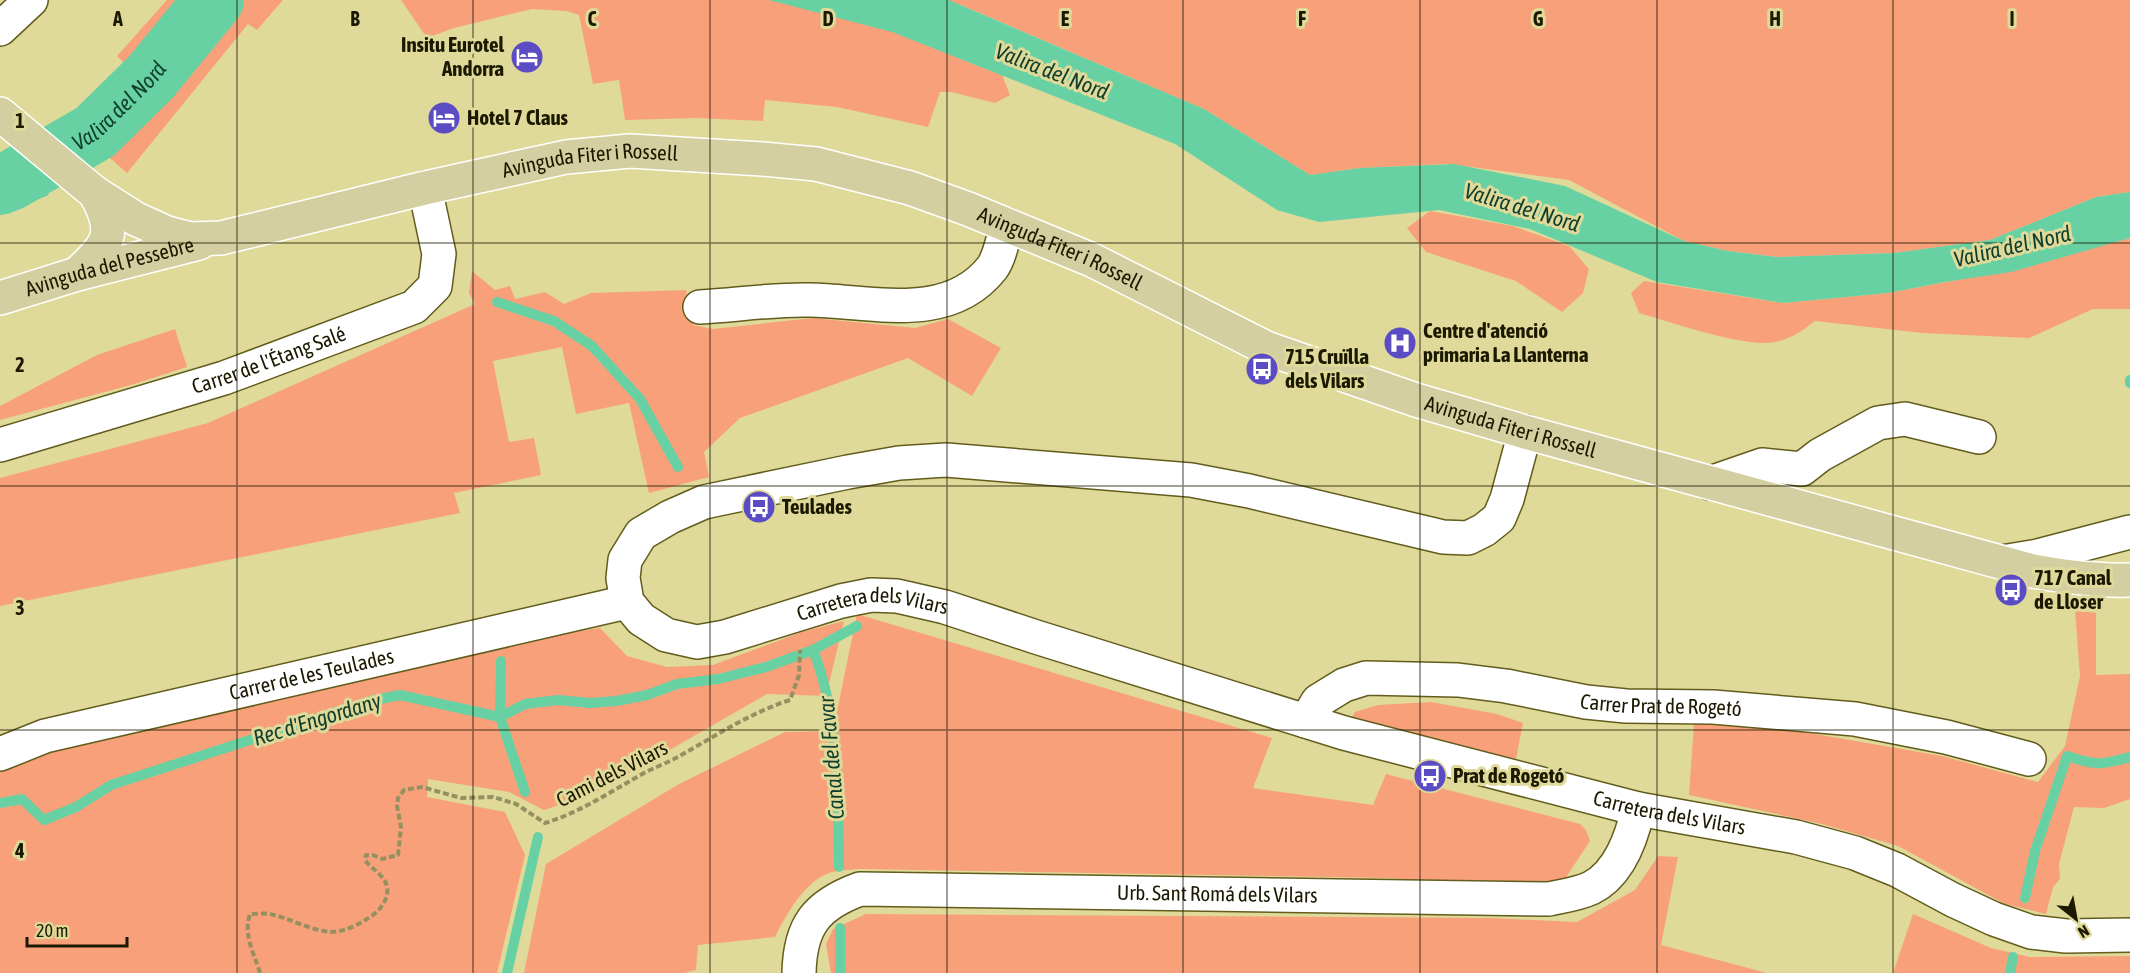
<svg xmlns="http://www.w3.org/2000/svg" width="2130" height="973" font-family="'Asap Condensed',sans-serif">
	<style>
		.green { fill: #f8a07a }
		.water { fill: #67d1a4 }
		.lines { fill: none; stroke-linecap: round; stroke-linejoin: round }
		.stream { stroke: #67d1a4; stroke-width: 10 }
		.river { stroke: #67d1a4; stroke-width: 60 }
		.minor-casing { stroke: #625c1d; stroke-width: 36 }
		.major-casing { stroke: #fff; stroke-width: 36 }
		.path { stroke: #94905f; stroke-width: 4; stroke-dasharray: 6 3; stroke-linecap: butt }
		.minor { stroke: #fff; stroke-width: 33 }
		.major { stroke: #d3cfa0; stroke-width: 33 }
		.grid { fill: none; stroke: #1c1901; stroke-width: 1.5; stroke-opacity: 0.55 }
		.labels { text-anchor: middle; stroke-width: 6; stroke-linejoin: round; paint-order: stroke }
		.poi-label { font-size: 21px; font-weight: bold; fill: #1c1901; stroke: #dfda9a; text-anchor: start }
		.street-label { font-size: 21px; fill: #1c1901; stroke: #dfda9a }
		.water-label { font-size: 22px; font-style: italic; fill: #103f2d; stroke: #dfda9a }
		.grid-label { font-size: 20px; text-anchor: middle; font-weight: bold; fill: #1c1901; stroke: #dfda9a; stroke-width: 6; stroke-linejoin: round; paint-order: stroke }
	</style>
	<rect width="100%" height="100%" fill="#dfda9a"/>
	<g class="green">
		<polygon points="167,0 283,0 257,30 248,24 127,173 73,126 127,66 117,56"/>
		<polygon points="401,0 2130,0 2130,192 2096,197 1990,240 1894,253 1777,257 1728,251 1684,241 1569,180 1448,164 1360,168 1310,175 1204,109 959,4 968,62 1002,75 1010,95 995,103 951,92 940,92 928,127 837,107 765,100 763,121 696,118 625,120 619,80 593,84 579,15 567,11 532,9 454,28 427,38"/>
		<polygon points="1430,211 1513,226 1569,246 1589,269 1583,293 1562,312 1516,281 1426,252 1407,228"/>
		<path d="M2130,238v71h-37l-64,29 -107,-5 -107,-12c-13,10 -24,18 -41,21 -30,6 -103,-20 -135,-29l-8,-20 13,-12 139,22 105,-10 74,-14z"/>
		<polygon points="472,271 495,290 510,286 515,299 545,292 564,304 591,293 686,290 693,325 713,329 813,318 915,328 948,319 1001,348 972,396 908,358 740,418 704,452 709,477 649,493 629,403 576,414 562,347 493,361 509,442 534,438 541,475 454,493 460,513 0,606 0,478 208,423 475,304 469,293"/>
		<polygon points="175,329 187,367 131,385 0,420 0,406 97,355"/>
		<polygon points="2075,610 2096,613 2096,675 2130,674 2130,752 2119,755 2130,754 2130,799 2104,808 2074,807 2059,864 2060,879 2053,887 2046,914 2005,904 1898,846 1822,824 1689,795 1694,723 1798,731 1942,756 2038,782 2065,746 2080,676"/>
		<path d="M857,614l415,124 -19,50 120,17 13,-31 194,50 6,6 4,11 -31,47 -172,-10 -529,-9c-9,1 -20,1 -29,4 -25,9 -43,42 -54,64l-77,8 -2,25 -12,3h-160l22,-109 133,-80 106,-52 48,-1z"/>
		<polygon points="844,621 826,696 767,694 593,794 544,810 509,792 428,779 427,797 505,812 525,855 497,973 0,973 0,759 547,635 600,628 627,656 667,667 713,665 802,632"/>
		<polygon points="1431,702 1497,714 1523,723 1516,759 1350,720 1355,712 1378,705"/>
		<polygon points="1658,856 1678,857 1661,945 1767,973 831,973 826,944 833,929 866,914 1491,918 1577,922 1635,890"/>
		<polygon points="1913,914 1991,948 2030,957 2130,956 2130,973 1893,973"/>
	</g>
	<g class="water">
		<polygon points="184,0 240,0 107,155 73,126"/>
		<polygon points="769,0 949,0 1204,109 1310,175 1360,168 1454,164 1565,186 1684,241 1728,251 1777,257 1894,253 1990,240 2096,197 2130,192 2130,238 2011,272 1945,282 1888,293 1783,303 1657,282 1530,229 1439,210 1319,222 1277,210 1175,144 892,32"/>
		<polygon points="0,159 0,158 49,195 0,214"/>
	</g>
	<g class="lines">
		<g class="stream">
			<polyline points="497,302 554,321 592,346 640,399 678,467"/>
			<polyline points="2130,383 2130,380"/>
			<path d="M813,650c27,68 25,145 26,217"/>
			<polyline points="501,661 500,717 525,792"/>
			<polyline points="0,803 22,799 44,820 76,807 111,785 370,701 400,695 500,717 525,704 558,700 590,703 616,701 647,695 677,684 718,679 766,667 813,650 857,626"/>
			<path d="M2025,898l10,-47 32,-95c30,10 33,9 63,1"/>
			<polyline points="840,928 840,973"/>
			<polyline points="507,973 538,837"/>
			<polyline points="2010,973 2013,957"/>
		</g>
		<path class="river" id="s1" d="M0,185l10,-4 85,-49 56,-55 63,-77"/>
		<g class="minor-casing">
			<g id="minor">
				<polyline points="0,29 31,0"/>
				<path d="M700,307c37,-2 74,-8 110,-7 61,1 138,24 182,-32 8,-11 11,-30 15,-43"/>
				<path id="s2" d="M1525,432l-18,67 -8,19 -15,12 -16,8 -25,-1 -194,-46 -58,-11 -245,-20 -47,3 -51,9 -144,30 -34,15 -29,17 -16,26 -2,18 4,24 14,17 25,16 31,7 28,-5 116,-36 30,-6 26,1 48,11 91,30 308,96 294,76 158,28 59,16 42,17 56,30 41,19 37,13 35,4 64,-1"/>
				<path id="s3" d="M0,445l224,-67 190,-71 21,-21 4,-32 -14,-66"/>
				<polyline points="1710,483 1762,465 1802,469 1820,455 1878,423 1905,419 1979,437"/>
				<polyline points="2002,562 2038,556 2130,532"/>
				<path id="s4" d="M1306,721l12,-20 26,-16 22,-7 92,2 48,6 80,16 40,4 87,1 142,12 91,18 83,22"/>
				<path id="s5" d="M0,754l45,-18 582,-134"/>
				<path id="s6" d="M799,973c1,-47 17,-68 61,-84l689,10c14,-3 29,-5 42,-11 28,-14 41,-51 47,-79"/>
			</g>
		</g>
		<g class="major-casing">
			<g id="major">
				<path id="s7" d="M0,114l95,79 41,26 31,14 23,6 31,-1 204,-50 141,-31 64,-6 132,8 54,5 94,24 58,21 124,51 174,88 150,52 109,32 508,139c33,6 64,10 97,9"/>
				<path d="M77,274c32,-29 41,-41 18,-81"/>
				<path id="s8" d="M0,298l77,-24 122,-31"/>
			</g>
		</g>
		<path class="path" d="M260,973c-6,-20 -17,-38 -10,-59 6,0 13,-1 19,0 20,3 50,22 71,17 12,-3 23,-9 33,-16 12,-9 21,-26 8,-39 -5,-6 -11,-9 -16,-16l1,-5h7l9,4 16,-4 3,-28 -4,-21 1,-8 6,-8 18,-3 39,11 32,-1 23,7 29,19c33,-10 62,-29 92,-46 13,-8 28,-13 41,-20 37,-21 72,-44 112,-57l9,-25 1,-25"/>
		<use href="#minor" class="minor"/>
		<use href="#major" class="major"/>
	</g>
	<path class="grid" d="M237,0v973M473,0v973M710,0v973M947,0v973M1183,0v973M1420,0v973M1657,0v973M1893,0v973M0,243h2130M0,486h2130M0,730h2130"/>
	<defs>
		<g id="hotel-disc" transform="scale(1.725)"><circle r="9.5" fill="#5c4cc4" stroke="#dfda9a"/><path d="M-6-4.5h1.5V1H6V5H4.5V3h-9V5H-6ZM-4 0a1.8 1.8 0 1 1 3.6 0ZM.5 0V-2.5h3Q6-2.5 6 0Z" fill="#fff"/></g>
		<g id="hospital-disc" transform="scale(1.725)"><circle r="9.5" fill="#5c4cc4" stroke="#dfda9a"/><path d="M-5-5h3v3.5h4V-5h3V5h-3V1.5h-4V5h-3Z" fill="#fff"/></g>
		<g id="bus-disc" transform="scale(1.725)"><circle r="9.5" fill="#5c4cc4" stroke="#dfda9a"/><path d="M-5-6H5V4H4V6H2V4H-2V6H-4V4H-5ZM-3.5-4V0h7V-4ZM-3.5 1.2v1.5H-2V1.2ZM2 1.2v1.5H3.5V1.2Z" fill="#fff"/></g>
	</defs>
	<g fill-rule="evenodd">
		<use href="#hotel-disc" x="527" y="57"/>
		<use href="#hotel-disc" x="444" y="118"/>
		<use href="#hospital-disc" x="1400" y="343"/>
		<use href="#bus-disc" x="1262" y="369"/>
		<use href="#bus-disc" x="759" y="507"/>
		<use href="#bus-disc" x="2011" y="590"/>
		<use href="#bus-disc" x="1430" y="776"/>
	</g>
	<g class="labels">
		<g class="poi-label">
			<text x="504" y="52" text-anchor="end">Insitu Eurotel<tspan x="504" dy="24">Andorra</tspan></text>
			<text x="467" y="125">Hotel 7 Claus</text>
			<text x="1423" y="338">Centre d'atenció<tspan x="1423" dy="24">primaria La Llanterna</tspan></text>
			<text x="1285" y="364">715 Cruïlla<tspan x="1285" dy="24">dels Vilars</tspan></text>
			<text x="782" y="514">Teulades</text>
			<text x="2034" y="585">717 Canal<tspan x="2034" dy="24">de Lloser</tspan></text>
			<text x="1453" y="783">Prat de Rogetó</text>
		</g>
		<g class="street-label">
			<text dy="7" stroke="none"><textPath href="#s7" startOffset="639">Avinguda Fiter i Rossell</textPath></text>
			<text dy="7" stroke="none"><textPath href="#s7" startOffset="1125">Avinguda Fiter i Rossell</textPath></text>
			<text dy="7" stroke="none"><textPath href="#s8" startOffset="114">Avinguda del Pessebre</textPath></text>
			<text dy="7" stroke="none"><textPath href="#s3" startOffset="282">Carrer de l'Étang Salé</textPath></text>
			<text dy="7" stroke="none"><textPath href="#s7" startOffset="1611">Avinguda Fiter i Rossell</textPath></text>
			<text dy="7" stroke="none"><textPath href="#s2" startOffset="1311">Carretera dels Vilars</textPath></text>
			<text dy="7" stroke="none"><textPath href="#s5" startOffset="322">Carrer de les Teulades</textPath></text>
			<text dy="7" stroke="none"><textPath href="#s4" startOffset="374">Carrer Prat de Rogetó</textPath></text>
			<text transform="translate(612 774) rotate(-27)" y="7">Cami dels Vilars</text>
			<text dy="7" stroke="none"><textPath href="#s2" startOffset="2139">Carretera dels Vilars</textPath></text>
			<text dy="7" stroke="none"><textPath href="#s6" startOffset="470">Urb. Sant Romá dels Vilars</textPath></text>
		</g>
		<g class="water-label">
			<text transform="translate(1052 71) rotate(21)" y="8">Valira del Nord</text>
			<text dy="8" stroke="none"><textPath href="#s1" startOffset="144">Valira del Nord</textPath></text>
			<text transform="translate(1522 207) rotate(17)" y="8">Valira del Nord</text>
			<text transform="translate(2012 246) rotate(-13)" y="8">Valira del Nord</text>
			<text transform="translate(317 719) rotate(-17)" y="8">Rec d'Engordany</text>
			<text transform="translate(831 758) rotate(-95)" y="8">Canal del Favar</text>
		</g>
	</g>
	<g class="grid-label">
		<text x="118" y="26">A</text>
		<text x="355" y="26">B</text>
		<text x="592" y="26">C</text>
		<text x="828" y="26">D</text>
		<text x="1065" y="26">E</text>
		<text x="1302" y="26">F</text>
		<text x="1538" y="26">G</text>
		<text x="1775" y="26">H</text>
		<text x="2012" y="26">I</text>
		<text x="20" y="128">1</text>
		<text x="20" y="372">2</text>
		<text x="20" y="615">3</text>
		<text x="20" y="858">4</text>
	</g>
	<g transform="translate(2076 919) rotate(149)" stroke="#dfda9a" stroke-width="4.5" paint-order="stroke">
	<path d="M0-4.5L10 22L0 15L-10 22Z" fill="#1c1901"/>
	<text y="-9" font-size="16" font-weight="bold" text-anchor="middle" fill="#1c1901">N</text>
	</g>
	<path d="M27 937v9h100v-9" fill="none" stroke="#1c1901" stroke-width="3"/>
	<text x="36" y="937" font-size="18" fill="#1c1901" stroke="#dfda9a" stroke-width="4.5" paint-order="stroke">20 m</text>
</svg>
